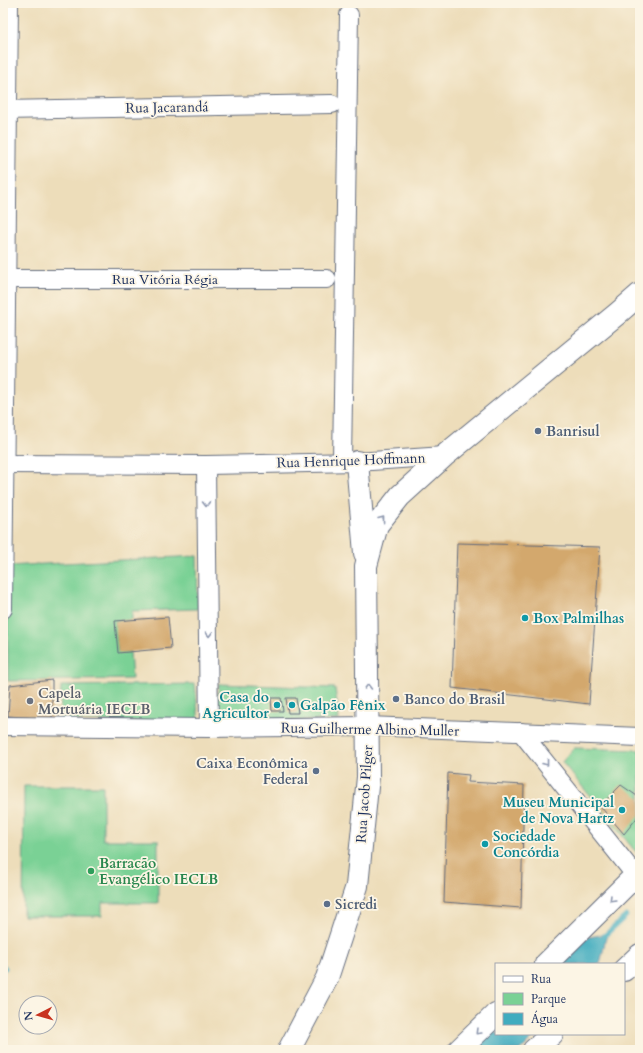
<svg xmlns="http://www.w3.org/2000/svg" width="643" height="1053" font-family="Cardo,serif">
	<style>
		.green { fill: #7ad195; stroke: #4a807a }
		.water { fill: #40acbf; stroke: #2e6e8e }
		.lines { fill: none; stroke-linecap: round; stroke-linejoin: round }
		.stream { stroke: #40acbf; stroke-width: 5 }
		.building { fill: #d3a86d }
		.street-casing { stroke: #646c7e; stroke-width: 20 }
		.secondary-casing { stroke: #646c7e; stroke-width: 24 }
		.street { stroke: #fff; stroke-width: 18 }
		.secondary { stroke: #fff; stroke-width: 22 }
		.oneway { stroke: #8d97ae }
		.service-dot { fill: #5c6f8a; stroke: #fcf5e5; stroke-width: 1.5 }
		.culture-dot { fill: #0f9aa8; stroke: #fcf5e5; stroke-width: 1.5 }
		.worship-dot { fill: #6b7280; stroke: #fcf5e5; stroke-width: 1.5 }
		.leisure-dot { fill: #2e9e5b; stroke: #fcf5e5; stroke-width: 1.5 }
		.labels { text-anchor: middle; stroke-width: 3.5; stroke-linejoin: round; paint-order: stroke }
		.street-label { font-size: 14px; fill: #1b2f5e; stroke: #fcf5e5 }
		.service-label { font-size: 14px; font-weight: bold; fill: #4e5e75; stroke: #fcf5e5; text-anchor: start }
		.culture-label { font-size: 14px; font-weight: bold; fill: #0d838f; stroke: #fcf5e5; text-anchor: start }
		.worship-label { font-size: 14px; font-weight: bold; fill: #5b616d; stroke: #fcf5e5; text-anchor: start }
		.leisure-label { font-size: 14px; font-weight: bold; fill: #27864d; stroke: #fcf5e5; text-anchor: start }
	</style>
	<rect width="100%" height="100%" fill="#fcf5e5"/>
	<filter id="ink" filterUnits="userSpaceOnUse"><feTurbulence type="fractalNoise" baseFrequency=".025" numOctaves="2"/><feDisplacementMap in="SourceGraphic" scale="8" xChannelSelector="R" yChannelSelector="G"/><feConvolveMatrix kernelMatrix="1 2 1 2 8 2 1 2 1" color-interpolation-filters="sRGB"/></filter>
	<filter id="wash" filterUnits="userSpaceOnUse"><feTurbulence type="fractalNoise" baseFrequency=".012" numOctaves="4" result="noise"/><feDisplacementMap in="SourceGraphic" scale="16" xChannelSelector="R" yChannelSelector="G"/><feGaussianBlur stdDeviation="0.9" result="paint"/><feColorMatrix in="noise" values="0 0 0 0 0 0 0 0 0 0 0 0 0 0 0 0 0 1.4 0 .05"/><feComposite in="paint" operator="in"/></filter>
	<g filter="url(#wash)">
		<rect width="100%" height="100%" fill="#edddba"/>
		<g class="green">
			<polygon points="197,556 198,609 132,611 132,620 115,621 118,652 130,652 132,679 8,681 7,566"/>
			<polygon points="195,684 199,723 60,720 61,686"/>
			<polygon points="219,684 335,688 339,720 215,721"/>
			<polygon points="574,748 640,750 640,857 562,762"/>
			<polygon points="24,786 103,786 103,840 158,840 158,903 102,903 102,916 23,916"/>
		</g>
		<g class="water">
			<polygon points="607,934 600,964 551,964 577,939"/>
			<polygon points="496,1019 496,1034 537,1034 521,1050 465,1050"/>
		</g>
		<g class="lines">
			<g class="stream">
				<polyline points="603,937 626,916"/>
				<polyline points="3,966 5,968"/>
			</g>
		</g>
		<g id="blocks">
			<g class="building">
				<polygon points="457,543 600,547 589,704 452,688"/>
				<polygon points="168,617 171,648 118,653 115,621"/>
				<polygon points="52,680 52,719 8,716 10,685"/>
				<polygon points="271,698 281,698 283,711 272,711"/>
				<polygon points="286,698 296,698 298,713 288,713"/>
				<polygon points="448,773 469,775 468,782 524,785 521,908 444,902"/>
				<polygon points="621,785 640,798 640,814 624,834 600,806"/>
			</g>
		</g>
	</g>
	<g filter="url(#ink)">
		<use href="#blocks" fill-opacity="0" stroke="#646c7e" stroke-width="1"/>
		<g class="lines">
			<g class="street-casing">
				<g id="street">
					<polyline points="3,110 332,104"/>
					<polyline points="3,279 327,279"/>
					<polyline points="342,461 349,15"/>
					<polyline points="3,464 206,465 357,462 444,456"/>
					<polyline points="206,465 209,728"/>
					<polyline points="3,609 9,3"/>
					<polyline points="3,726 209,728 368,726 640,737"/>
					<polyline points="521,732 640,881"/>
				</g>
			</g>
			<g class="secondary-casing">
				<g id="secondary">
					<polyline points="357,462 365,553"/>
					<polyline points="546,964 640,871"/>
					<polyline points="624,970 640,955"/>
					<polyline points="289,1050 327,978 357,886 368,777 366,566 377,525 400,496 444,456 617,314 640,294"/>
					<polyline points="459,1050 496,1014"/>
					<polyline points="534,1050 552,1034"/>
				</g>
			</g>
			<use href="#street" class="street"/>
			<use href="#secondary" class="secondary"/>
		</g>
		<defs><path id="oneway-chevron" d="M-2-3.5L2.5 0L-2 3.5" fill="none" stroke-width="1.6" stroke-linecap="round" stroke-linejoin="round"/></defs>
		<g class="oneway">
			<use href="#oneway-chevron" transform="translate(206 504) rotate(89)"/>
			<use href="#oneway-chevron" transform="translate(382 519) rotate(-52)"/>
			<use href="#oneway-chevron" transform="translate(209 634) rotate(89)"/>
			<use href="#oneway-chevron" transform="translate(368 687) rotate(-90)"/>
			<use href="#oneway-chevron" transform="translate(546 763) rotate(52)"/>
			<use href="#oneway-chevron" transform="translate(612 899) rotate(135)"/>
			<use href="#oneway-chevron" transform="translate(478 1032) rotate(135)"/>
		</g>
	</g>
	<g class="service-dot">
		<circle cx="538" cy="431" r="4"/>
		<circle cx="396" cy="699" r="4"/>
		<circle cx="316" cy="771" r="4"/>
		<circle cx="327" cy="904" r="4"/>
	</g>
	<g class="culture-dot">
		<circle cx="525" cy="618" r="4"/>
		<circle cx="277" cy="705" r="4"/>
		<circle cx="292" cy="705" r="4"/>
		<circle cx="622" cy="810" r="4"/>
		<circle cx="485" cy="844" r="4"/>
	</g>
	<circle class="worship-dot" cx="30" cy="701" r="4"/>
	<circle class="leisure-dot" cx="91" cy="871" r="4"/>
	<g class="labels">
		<g class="street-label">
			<text transform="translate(167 107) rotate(-1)" y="5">Rua Jacarandá</text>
			<text x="165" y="284">Rua Vitória Régia</text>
			<text transform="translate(351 460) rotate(-2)" y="5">Rua Henrique Hoffmann</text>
			<text transform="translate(370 729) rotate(1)" y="5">Rua Guilherme Albino Muller</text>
			<text transform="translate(364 794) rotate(-86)" y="5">Rua Jacob Pilger</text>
		</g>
		<g class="service-label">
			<text x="546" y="436">Banrisul</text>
			<text x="404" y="704">Banco do Brasil</text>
			<text x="308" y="768" text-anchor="end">Caixa Econômica<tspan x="308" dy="16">Federal</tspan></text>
			<text x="335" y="909">Sicredi</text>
		</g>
		<g class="culture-label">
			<text x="533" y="623">Box Palmilhas</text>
			<text x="269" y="702" text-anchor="end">Casa do<tspan x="269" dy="16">Agricultor</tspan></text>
			<text x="300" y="710">Galpão Fênix</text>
			<text x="614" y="807" text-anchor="end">Museu Municipal<tspan x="614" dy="16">de Nova Hartz</tspan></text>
			<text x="493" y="841">Sociedade<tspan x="493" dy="16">Concórdia</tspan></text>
		</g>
		<g class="worship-label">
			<text x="38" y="698">Capela<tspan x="38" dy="16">Mortuária IECLB</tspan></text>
		</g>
		<g class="leisure-label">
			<text x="99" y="868">Barracão<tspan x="99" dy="16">Evangélico IECLB</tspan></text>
		</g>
	</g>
	<rect width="643" height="1053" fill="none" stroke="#fcf5e5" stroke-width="16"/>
	<rect x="495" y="963" width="130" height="72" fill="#fcf5e5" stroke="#a2a6af"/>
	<rect x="503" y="976" width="20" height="6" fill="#ffffff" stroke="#a2a6af"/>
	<text x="531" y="983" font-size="12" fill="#1b2f5e">Rua</text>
	<rect x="503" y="993" width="20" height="12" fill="#7ad195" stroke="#a2a6af"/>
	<text x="531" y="1003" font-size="12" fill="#1b2f5e">Parque</text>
	<rect x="503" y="1013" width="20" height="12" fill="#40acbf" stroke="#a2a6af"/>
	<text x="531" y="1023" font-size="12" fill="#1b2f5e">Água</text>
	<g transform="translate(38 1015) rotate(264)"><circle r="19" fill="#fcf5e5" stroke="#a2a6af"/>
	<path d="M0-3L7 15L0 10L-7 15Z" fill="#c8321e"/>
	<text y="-6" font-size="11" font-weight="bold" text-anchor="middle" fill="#1b2f5e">N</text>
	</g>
</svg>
